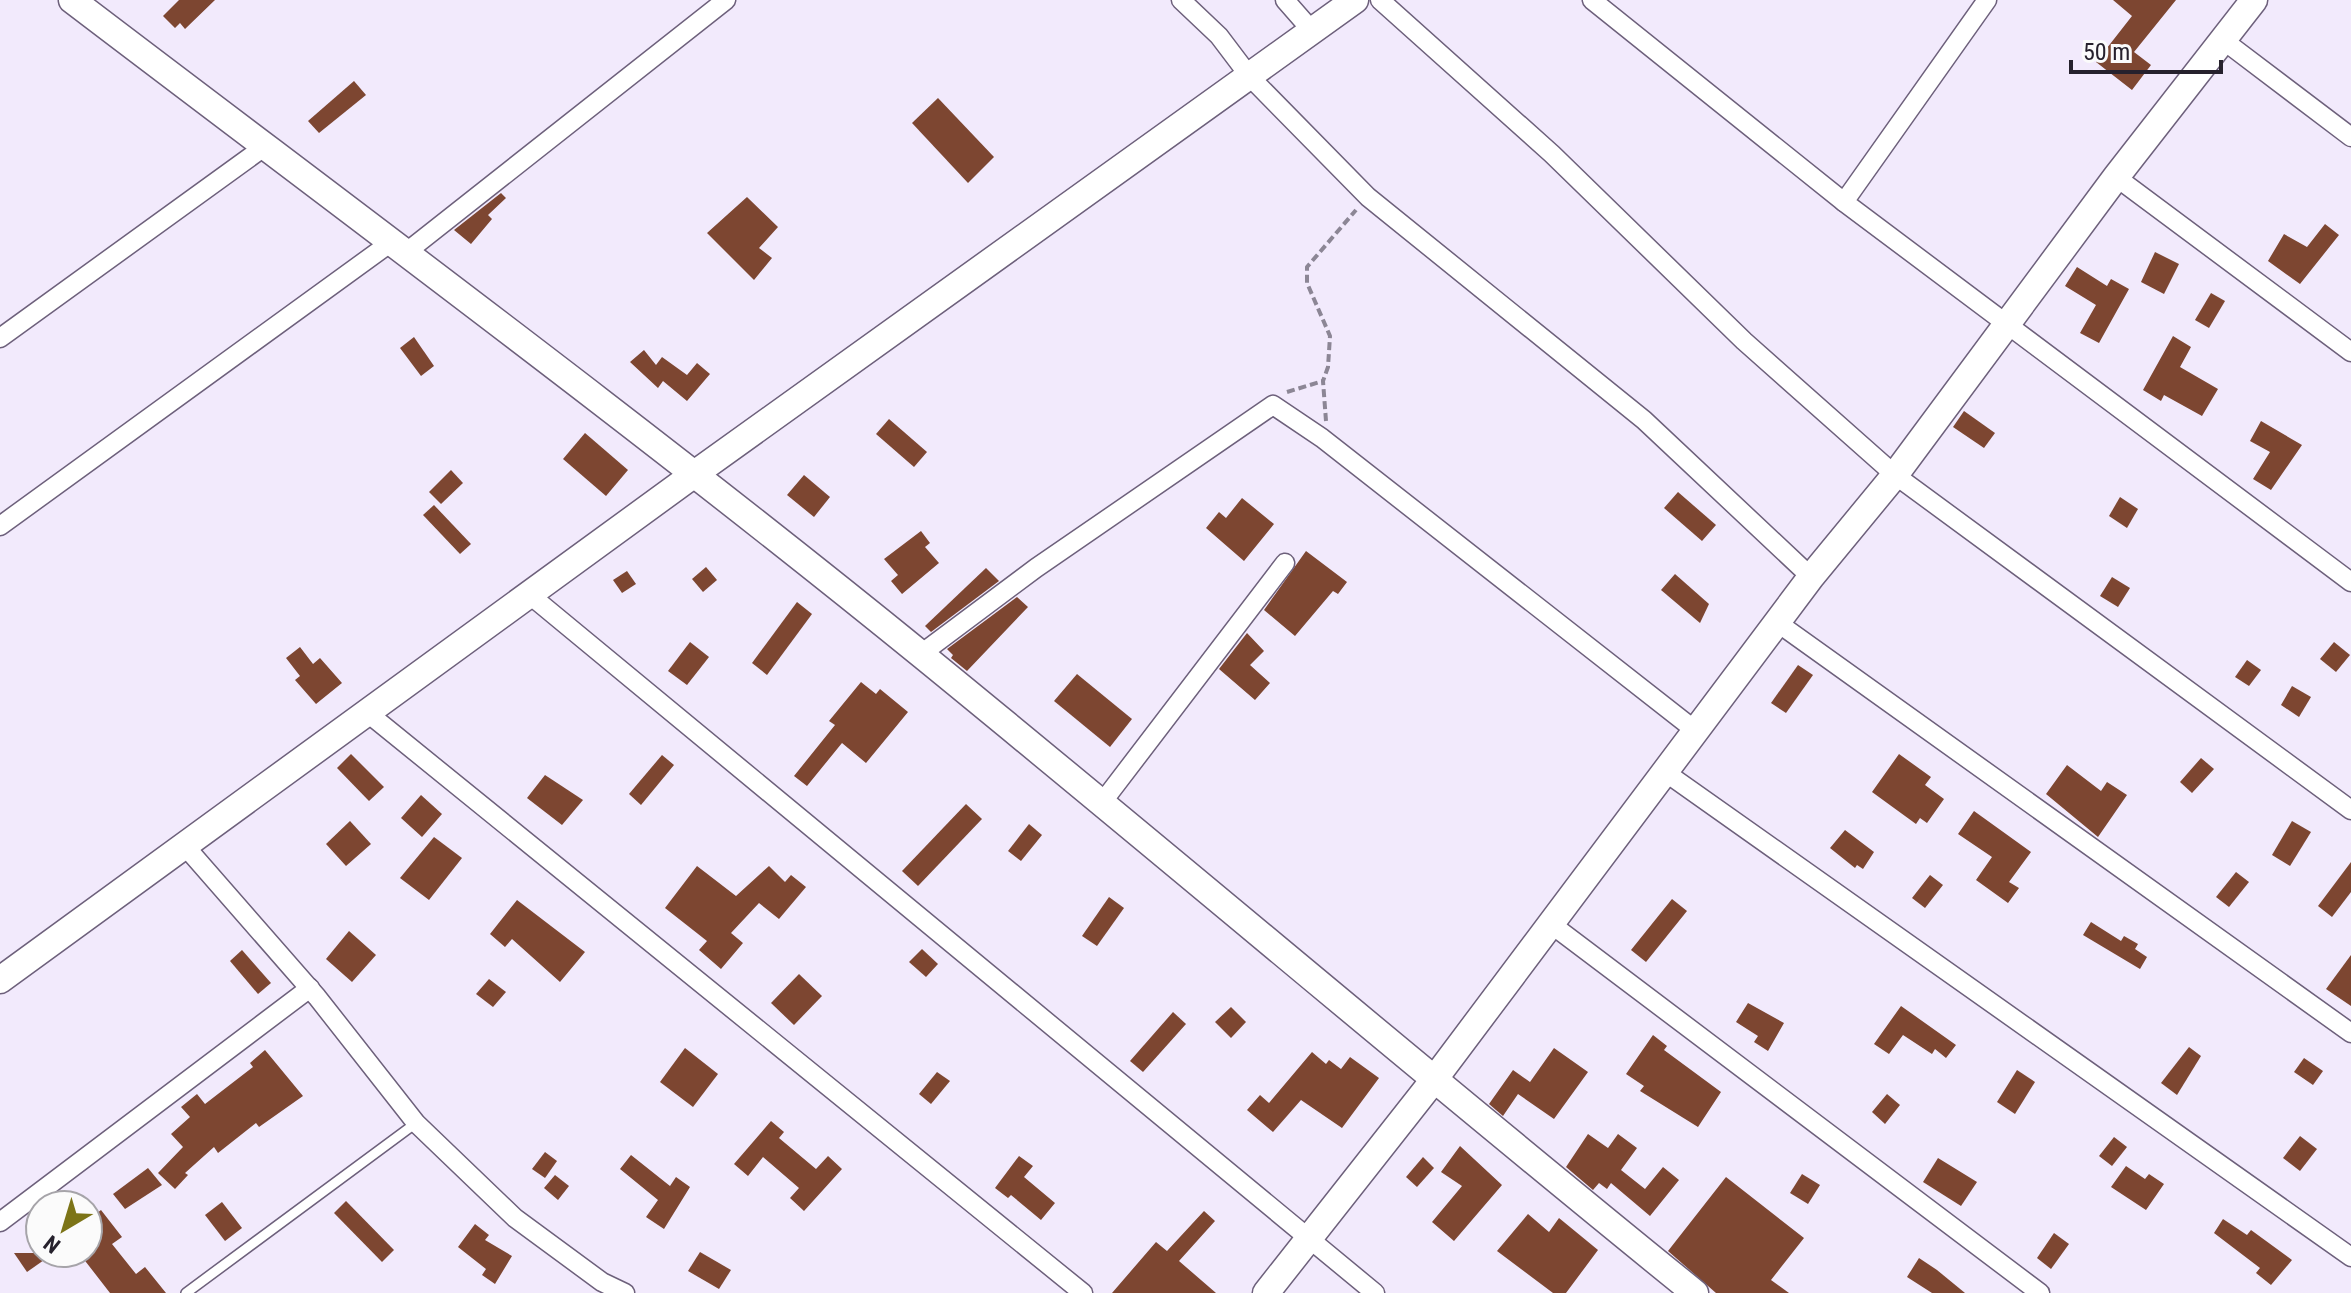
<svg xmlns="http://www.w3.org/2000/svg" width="2351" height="1293" font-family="'Roboto Condensed',sans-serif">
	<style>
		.building { fill: #7d4631 }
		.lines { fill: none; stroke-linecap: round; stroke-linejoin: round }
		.lane-casing { stroke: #6d607b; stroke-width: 12 }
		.street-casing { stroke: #6d607b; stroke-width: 21 }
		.secondary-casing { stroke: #6d607b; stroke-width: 29 }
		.path { stroke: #8c8695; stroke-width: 4; stroke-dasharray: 8 4; stroke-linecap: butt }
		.lane { stroke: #fff; stroke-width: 9 }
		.street { stroke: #fff; stroke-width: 18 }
		.secondary { stroke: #fff; stroke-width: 26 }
	</style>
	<rect width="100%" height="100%" fill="#f2eafc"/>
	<g class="building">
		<polygon points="179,0 215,0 185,29 180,23 175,28 163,16"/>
		<polygon points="2113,0 2176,0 2134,52 2151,65 2132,90 2096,62 2132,16"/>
		<polygon points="354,81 366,95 319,133 308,121"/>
		<polygon points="938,98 994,157 968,183 912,123"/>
		<polygon points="501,193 506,198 488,215 492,219 471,244 454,230"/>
		<polygon points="747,197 778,227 759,248 772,258 754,280 707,233"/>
		<polygon points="2325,224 2339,235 2300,284 2268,261 2284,234 2307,247"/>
		<polygon points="2155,252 2179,264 2164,294 2141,282"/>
		<polygon points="2077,267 2107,286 2111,279 2129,289 2099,343 2080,333 2096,305 2065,286"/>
		<polygon points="2211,293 2225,301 2209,328 2195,320"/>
		<polygon points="2173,336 2191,347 2180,367 2218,389 2202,416 2164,395 2161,401 2143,390"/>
		<polygon points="414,337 434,366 421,376 400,348"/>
		<polygon points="644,350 656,365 662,357 687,375 697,363 710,374 687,401 663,381 658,388 630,362"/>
		<polygon points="1964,411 1995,433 1984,448 1953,427"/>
		<polygon points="889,419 927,452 914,467 876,434"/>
		<polygon points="2261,421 2302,445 2271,490 2253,479 2270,452 2250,441"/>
		<polygon points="585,433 628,470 606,496 563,459"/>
		<polygon points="451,470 463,483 441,504 429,492"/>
		<polygon points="804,475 830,497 814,517 787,495"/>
		<polygon points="1678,492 1716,525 1702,541 1664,508"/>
		<polygon points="2120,497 2138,509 2127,528 2109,516"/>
		<polygon points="1242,498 1274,524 1244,561 1206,528 1219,512 1226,518"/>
		<polygon points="434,505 471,544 460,554 423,515"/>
		<polygon points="921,531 930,543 925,547 939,563 902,594 891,581 898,575 884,559"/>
		<polygon points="1306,551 1347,582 1338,594 1333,591 1295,636 1264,610"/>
		<polygon points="706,567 717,580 703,592 692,579"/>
		<polygon points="986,568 999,581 931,632 925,626"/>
		<polygon points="627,571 636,584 622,593 613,580"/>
		<polygon points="1675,574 1709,604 1700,623 1661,590"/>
		<polygon points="2112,577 2130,588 2118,607 2100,596"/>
		<polygon points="1017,597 1028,607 967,671 951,658 953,655 947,649"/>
		<polygon points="797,602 812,614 767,675 752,663"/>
		<polygon points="1247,633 1264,651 1250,665 1270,683 1255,700 1219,669"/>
		<polygon points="690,642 709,657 687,685 668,671"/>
		<polygon points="2334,642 2350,655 2336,672 2320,659"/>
		<polygon points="300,647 313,664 320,658 342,683 316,704 295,680 300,676 286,658"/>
		<polygon points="2247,660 2261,670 2249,686 2235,677"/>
		<polygon points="1798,665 1813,675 1786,713 1771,703"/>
		<polygon points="1077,674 1132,719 1110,747 1054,701"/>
		<polygon points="861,682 876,694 880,689 908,712 866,763 842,743 807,786 794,776 835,725 829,721"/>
		<polygon points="2292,686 2311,697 2299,717 2281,705"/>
		<polygon points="351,754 384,787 369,801 337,768"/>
		<polygon points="1899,754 1931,777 1925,785 1944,799 1927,823 1920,818 1916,824 1872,792"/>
		<polygon points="662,755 674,765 641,805 629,794"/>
		<polygon points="2201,758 2214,769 2192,793 2180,782"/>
		<polygon points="2067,765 2101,791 2107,782 2127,795 2098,837 2046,794"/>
		<polygon points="545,775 583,800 562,825 527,798"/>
		<polygon points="421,795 442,814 422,837 401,818"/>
		<polygon points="966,804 982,819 918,886 902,871"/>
		<polygon points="1974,811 2031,852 2009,882 2019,888 2008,903 1976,880 1992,857 1958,834"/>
		<polygon points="350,821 371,844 346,866 326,844"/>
		<polygon points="2292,821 2311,832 2290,866 2272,855"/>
		<polygon points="1029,824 1042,835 1021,861 1008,851"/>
		<polygon points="1845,830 1874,852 1863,869 1857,865 1855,868 1830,848"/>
		<polygon points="434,837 462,858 429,900 400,878"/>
		<polygon points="2351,862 2351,892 2332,917 2318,906"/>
		<polygon points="697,866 736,896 769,866 785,882 791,875 806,887 779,919 759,903 731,933 743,943 721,969 699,950 707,941 665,908"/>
		<polygon points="2236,872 2249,882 2229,907 2216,897"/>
		<polygon points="1930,875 1943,885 1925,908 1912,898"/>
		<polygon points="1109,897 1124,908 1097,946 1082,936"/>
		<polygon points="1672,899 1687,911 1646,962 1631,950"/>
		<polygon points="517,900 585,952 560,982 512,939 505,947 490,934"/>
		<polygon points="2091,922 2121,941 2124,936 2138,944 2135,949 2147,957 2140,969 2083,935"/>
		<polygon points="349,931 376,955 352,982 326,959"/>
		<polygon points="922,949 938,964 926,977 909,962"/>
		<polygon points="242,950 271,983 258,994 230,961"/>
		<polygon points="2351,955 2351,1006 2326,989"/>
		<polygon points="799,974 822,996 794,1025 771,1003"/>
		<polygon points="489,979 506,992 493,1007 476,994"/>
		<polygon points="1748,1003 1784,1023 1768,1051 1754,1042 1758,1036 1736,1022"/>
		<polygon points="1901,1006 1956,1045 1946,1058 1935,1049 1932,1054 1903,1035 1889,1054 1874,1044"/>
		<polygon points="1231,1007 1246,1022 1231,1038 1215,1022"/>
		<polygon points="1173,1012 1186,1024 1143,1072 1130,1061"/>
		<polygon points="1653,1035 1667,1046 1664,1050 1721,1092 1698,1127 1640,1091 1644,1086 1626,1074"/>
		<polygon points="2189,1047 2201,1056 2177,1095 2161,1083"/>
		<polygon points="685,1048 718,1074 693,1107 660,1082"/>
		<polygon points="1554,1048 1588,1072 1554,1119 1518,1094 1503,1116 1489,1104 1513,1070 1530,1082"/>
		<polygon points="265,1050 303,1096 259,1127 256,1123 218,1153 214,1147 185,1173 188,1175 175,1189 158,1173 183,1147 171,1134 190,1117 181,1107 197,1094 205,1104 253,1067 250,1063"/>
		<polygon points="1312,1052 1326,1064 1329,1060 1341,1069 1350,1057 1379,1078 1342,1128 1301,1100 1273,1132 1247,1110 1260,1095 1269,1103"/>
		<polygon points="2304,1058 2323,1071 2313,1085 2294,1072"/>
		<polygon points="2017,1070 2035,1082 2015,1114 1997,1102"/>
		<polygon points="937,1072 950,1081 931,1104 919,1094"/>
		<polygon points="1887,1094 1900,1105 1885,1124 1872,1112"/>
		<polygon points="771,1121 784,1132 779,1138 816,1169 828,1156 842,1169 804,1211 790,1198 799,1188 763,1157 748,1176 734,1164"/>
		<polygon points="1588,1134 1608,1148 1618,1134 1637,1148 1621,1170 1645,1189 1663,1167 1679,1180 1650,1216 1611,1183 1607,1189 1599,1183 1593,1190 1566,1167"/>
		<polygon points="2300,1136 2317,1149 2300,1171 2283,1158"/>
		<polygon points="2114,1137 2127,1147 2112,1166 2099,1156"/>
		<polygon points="1460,1146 1502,1185 1454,1241 1432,1222 1462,1186 1441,1172"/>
		<polygon points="545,1152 557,1161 545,1178 532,1169"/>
		<polygon points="631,1155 670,1186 676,1177 690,1187 664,1229 646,1217 658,1200 620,1169"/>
		<polygon points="1019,1156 1033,1166 1024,1177 1055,1203 1041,1220 1011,1195 1008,1198 995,1188"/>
		<polygon points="1423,1157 1434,1168 1417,1187 1406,1177"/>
		<polygon points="1938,1158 1977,1182 1961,1206 1923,1182"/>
		<polygon points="2126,1166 2145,1179 2149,1174 2164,1184 2146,1210 2111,1187"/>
		<polygon points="148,1168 162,1185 125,1209 113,1194"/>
		<polygon points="1802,1174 1820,1185 1808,1204 1790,1193"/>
		<polygon points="555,1175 569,1186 558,1200 544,1188"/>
		<polygon points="1726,1177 1804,1238 1771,1280 1789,1293 1716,1293 1668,1251"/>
		<polygon points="346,1201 394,1250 382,1262 334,1213"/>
		<polygon points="222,1202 242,1228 225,1241 205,1215"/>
		<polygon points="101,1210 122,1237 112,1244 136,1274 145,1267 166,1293 110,1293 79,1253 88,1253 88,1220"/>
		<polygon points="1204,1211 1215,1221 1179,1261 1216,1293 1112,1293 1156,1242 1167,1251"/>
		<polygon points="1528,1214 1549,1232 1559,1218 1598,1250 1566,1293 1553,1293 1497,1251"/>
		<polygon points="2223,1219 2247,1235 2251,1230 2292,1260 2271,1285 2256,1273 2260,1268 2214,1233"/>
		<polygon points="475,1224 489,1235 485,1240 512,1256 495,1284 482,1275 486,1269 458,1247"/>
		<polygon points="2054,1233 2069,1244 2051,1269 2037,1258"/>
		<polygon points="700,1252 731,1270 719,1289 688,1271"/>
		<polygon points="14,1253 54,1253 27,1272"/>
		<polygon points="1919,1258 1937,1270 1965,1293 1932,1293 1907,1277"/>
	</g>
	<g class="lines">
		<g class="lane-casing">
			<polyline id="lane" points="186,1293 416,1123"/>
		</g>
		<g class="street-casing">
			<g id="street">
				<polyline points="1181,0 1219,36 1250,77 1368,197 1644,420 1811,577"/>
				<polyline points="1285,0 1313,32"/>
				<polyline points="1380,0 1552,154 1744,341 1895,475 2351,810"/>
				<polyline points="1592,0 1844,202"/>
				<polyline points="1987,0 1844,202 2351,582"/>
				<polyline points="2223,40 2351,137"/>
				<polyline points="2116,177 2351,352"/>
				<polyline points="404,254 726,0"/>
				<polyline points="0,338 264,147"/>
				<polyline points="0,526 390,243"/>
				<polyline points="530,595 1375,1293"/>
				<polyline points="1778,623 2351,1033"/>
				<polyline points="921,654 1036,568 1273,405 1322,438 1696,731"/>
				<polyline points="369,714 1083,1293"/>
				<polyline points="1665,772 2351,1257"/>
				<polyline points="1101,804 1285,563"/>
				<polyline points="185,846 317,997 416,1123 515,1218 602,1282 625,1293"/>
				<polyline points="1551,924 2040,1293"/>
				<polyline points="0,1222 310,988"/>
			</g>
		</g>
		<g class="secondary-casing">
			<g id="secondary">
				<path d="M72,0c285,217 573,430 851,656 259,211 512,427 772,637"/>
				<polyline points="0,980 693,475 1355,0"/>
				<polyline points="1266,1293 1433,1081 1811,577 1895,475 2116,177 2254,0"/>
			</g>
		</g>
		<g class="path">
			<polyline points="1287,392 1323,381"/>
			<polyline points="1326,421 1323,381 1328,367 1330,336 1307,283 1307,267 1356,210"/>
		</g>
		<use href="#lane" class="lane"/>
		<use href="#street" class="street"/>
		<use href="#secondary" class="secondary"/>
	</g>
	<g transform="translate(64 1229) rotate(218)"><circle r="38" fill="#fbfbfb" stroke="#a6a4a9" stroke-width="2"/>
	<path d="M0-6L14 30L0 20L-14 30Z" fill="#7c7417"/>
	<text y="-12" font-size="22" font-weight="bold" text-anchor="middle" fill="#26212d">N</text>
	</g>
	<path d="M2071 60v12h150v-12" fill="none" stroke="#26212d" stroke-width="4"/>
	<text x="2083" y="60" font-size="24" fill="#26212d" stroke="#fbfbfb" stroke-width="6" paint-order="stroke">50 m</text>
</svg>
